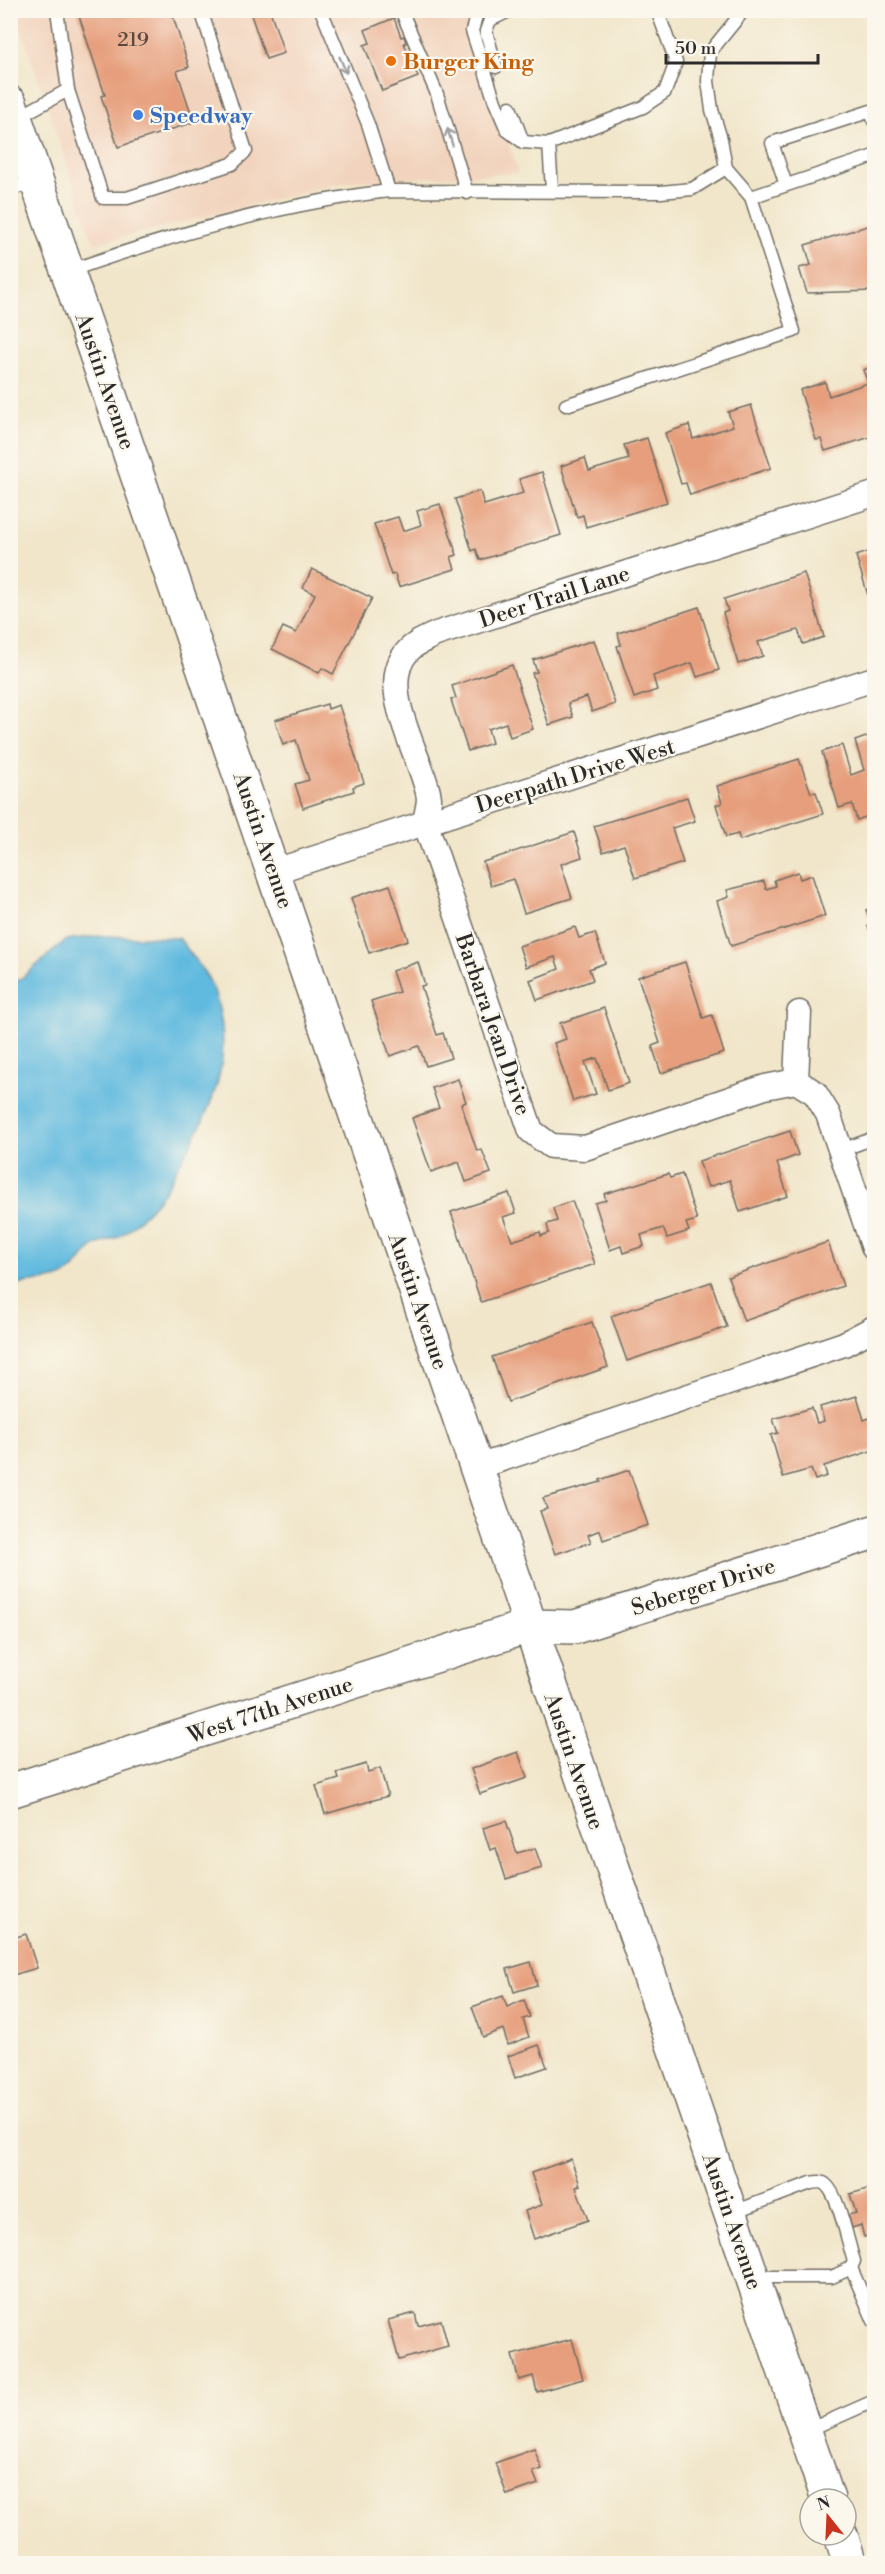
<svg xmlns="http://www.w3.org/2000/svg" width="885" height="2574" font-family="'Libre Bodoni',serif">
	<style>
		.built { fill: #f2d4be }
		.water { fill: #61badf; stroke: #467285; stroke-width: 1.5 }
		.building { fill: #e69e7b }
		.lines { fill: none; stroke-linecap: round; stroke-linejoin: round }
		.lane-casing { stroke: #706c63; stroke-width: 15 }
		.street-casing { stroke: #706c63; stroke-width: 27 }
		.secondary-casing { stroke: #706c63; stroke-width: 36 }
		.lane { stroke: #fff; stroke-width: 12 }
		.street { stroke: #fff; stroke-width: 24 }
		.secondary { stroke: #fff; stroke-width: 33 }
		.oneway { stroke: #a0a0a0 }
		.food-dot { fill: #e8710a; stroke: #fbf7ec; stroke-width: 2 }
		.shop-dot { fill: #3f7fe0; stroke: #fbf7ec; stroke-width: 2 }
		.labels { text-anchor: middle; stroke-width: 4.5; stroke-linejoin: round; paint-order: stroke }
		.number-label { font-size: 20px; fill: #5a483f }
		.food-label { font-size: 22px; font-weight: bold; fill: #c56008; stroke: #fbf7ec; text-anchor: start }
		.shop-label { font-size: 22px; font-weight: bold; fill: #366cbe; stroke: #fbf7ec; text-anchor: start }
		.street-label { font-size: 22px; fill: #2b2b2b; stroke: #fbf7ec }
	</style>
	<rect width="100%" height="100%" fill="#fbf7ec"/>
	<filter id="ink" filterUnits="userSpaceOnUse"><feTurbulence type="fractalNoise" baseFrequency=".0167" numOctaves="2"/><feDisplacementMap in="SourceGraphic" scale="12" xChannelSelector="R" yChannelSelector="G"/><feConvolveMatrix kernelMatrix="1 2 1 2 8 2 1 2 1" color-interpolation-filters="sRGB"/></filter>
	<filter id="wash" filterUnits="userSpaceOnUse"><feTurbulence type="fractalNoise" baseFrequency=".008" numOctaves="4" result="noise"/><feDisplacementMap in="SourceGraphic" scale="24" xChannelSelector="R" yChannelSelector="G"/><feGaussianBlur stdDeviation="1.35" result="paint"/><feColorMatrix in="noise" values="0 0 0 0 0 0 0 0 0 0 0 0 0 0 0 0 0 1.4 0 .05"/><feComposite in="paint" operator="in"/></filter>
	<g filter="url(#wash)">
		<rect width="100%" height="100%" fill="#f1e6ca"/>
		<polygon class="built" points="15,11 467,11 518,173 346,182 94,244"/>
		<path class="water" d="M101,936l78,2c11,16 28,34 35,53 23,67 -2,119 -36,175 -5,9 -9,20 -16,28 -8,11 -30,34 -42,42 -7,4 -17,5 -25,10 -10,7 -16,19 -25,26 -18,14 -41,4 -59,17v-305l11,-6 44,-38z"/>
		<g id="blocks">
			<g class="building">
				<polygon points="77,10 171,10 189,67 177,71 194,122 118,147 101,96 105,95"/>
				<polygon points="254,10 270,10 284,53 266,59 250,12"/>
				<polygon points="394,18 401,37 404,36 406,43 404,43 418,77 382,91 364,45 370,43 365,30"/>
				<polygon points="874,224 874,291 807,293 799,268 811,265 805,245"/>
				<polygon points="874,366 874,436 825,451 821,439 816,440 800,390 825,382 829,396 868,383 863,370"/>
				<polygon points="751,405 771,468 690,495 686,483 681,484 665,433 689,425 693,439 733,426 728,412"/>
				<polygon points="647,438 667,502 586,527 583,515 577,517 561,466 585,458 589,471 629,459 624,445"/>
				<polygon points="542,472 561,535 480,560 476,549 472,551 455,499 480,491 484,505 523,493 519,479"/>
				<polygon points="440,504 457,555 451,557 455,569 399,587 395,574 391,575 374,524 398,517 403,531 421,525 417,511"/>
				<polygon points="874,550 874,615 856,556"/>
				<polygon points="312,569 372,598 333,674 322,668 319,673 272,649 283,627 296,633 315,594 303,588"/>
				<polygon points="804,573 824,637 803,644 798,630 758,642 763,656 738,664 723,613 728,611 724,599"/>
				<polygon points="699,607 719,670 697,677 692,663 653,676 657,690 634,698 617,646 621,645 618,633"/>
				<polygon points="594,640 615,704 592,712 587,697 568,703 573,717 549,725 532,673 537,672 533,660"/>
				<polygon points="512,665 533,729 510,737 506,723 488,729 492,743 468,751 451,700 456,698 452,686"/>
				<polygon points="327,704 328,709 339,705 364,783 353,787 354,791 303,808 295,784 309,780 296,740 283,745 275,720"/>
				<polygon points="874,734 874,814 857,820 852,804 839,808 822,752 842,745 851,775 864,770 855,741"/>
				<polygon points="799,759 811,793 816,792 823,814 740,840 738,834 726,837 716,805 722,803 717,786"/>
				<polygon points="687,797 695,821 672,828 683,863 635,878 624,845 603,852 594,826"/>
				<polygon points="574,832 582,857 561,864 572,898 524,913 513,879 491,886 483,862"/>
				<polygon points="798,872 800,879 812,875 825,916 731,946 717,901 729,897 727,890 764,881 766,889 776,886 774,880"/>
				<polygon points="390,885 408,940 369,953 351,898"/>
				<polygon points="874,907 874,944 868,926 872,925 866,910"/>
				<polygon points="575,927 579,938 595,933 605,963 589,969 593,980 537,1000 530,980 559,969 555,957 526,967 519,946"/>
				<polygon points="418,962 425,985 421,986 437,1035 443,1033 451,1058 426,1066 419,1046 390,1056 371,1001 399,992 392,971"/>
				<polygon points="685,962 703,1018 712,1015 724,1053 661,1073 652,1046 660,1043 638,977"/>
				<polygon points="604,1008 629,1083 608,1090 597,1058 585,1062 596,1094 573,1101 554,1043 566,1039 560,1023"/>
				<polygon points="458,1079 466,1102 461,1104 477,1151 482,1150 491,1173 466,1182 459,1162 431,1172 412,1118 439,1108 432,1088"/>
				<polygon points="790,1131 798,1155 777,1163 788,1196 740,1212 730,1180 708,1187 699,1161"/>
				<polygon points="668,1174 670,1178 682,1174 697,1220 686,1223 689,1231 667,1238 663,1228 641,1235 644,1246 623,1253 621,1246 610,1250 595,1203 606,1200 604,1194"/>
				<polygon points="509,1193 516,1213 503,1217 512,1241 540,1232 541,1236 549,1233 547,1224 557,1221 553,1208 572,1201 595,1264 481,1302 451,1212"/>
				<polygon points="828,1242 843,1286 744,1321 728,1277"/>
				<polygon points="711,1282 727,1327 627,1361 611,1316"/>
				<polygon points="592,1322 608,1367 508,1402 492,1357"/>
				<polygon points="857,1396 864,1420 872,1417 874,1450 824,1466 827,1476 815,1480 811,1469 783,1477 771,1435 778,1433 773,1419 812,1408 817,1423 824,1421 820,1407"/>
				<polygon points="629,1470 648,1525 603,1540 600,1530 588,1535 591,1542 555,1554 540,1511 547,1509 543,1498 601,1482 600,1480"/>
				<polygon points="518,1752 527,1778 480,1794 471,1769"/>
				<polygon points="366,1764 368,1772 380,1768 388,1796 325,1814 316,1786 339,1779 337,1773"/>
				<polygon points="506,1821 517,1853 535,1848 542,1868 506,1879 496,1848 490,1850 483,1828"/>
				<polygon points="26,1934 37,1968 13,1975 10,1967 10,1939"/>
				<polygon points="531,1962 537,1985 514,1992 507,1969"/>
				<polygon points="503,1996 507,2007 524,2000 530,2017 523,2019 529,2037 508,2045 503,2029 483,2037 472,2007"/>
				<polygon points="539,2045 547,2067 515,2078 508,2056"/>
				<polygon points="571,2159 580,2185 576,2187 588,2220 534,2239 525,2211 542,2205 531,2173"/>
				<polygon points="874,2187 874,2234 864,2237 861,2225 852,2228 848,2215 856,2213 850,2194"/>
				<polygon points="415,2313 418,2326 441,2320 448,2346 399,2360 388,2320"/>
				<polygon points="572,2339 583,2379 537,2392 533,2376 519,2380 512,2355"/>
				<polygon points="534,2449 542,2469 533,2472 538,2484 507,2495 495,2463"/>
			</g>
		</g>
	</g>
	<g filter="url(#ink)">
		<use href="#blocks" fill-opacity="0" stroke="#706c63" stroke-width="1.5"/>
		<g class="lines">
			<g class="lane-casing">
				<g id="lane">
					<polyline points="57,10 68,90"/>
					<polyline points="321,10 368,124 389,191"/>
					<polyline points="401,10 437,94 467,193"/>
					<polyline points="480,10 477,12 472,31 495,102 507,130 523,142 549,144 643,107 665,92 676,62 657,10"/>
					<polyline points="744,10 710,52 708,81 712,110 721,139 726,168 751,197 874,156"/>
					<polyline points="496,67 486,31 490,20 511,10"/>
					<polyline points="510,107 523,142"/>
					<polyline points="17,118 68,90 103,198 127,198 232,164 246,151 201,10"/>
					<polyline points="549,144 552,190"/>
					<polyline points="786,185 772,143 871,111 874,121"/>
					<polyline points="10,189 37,182"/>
					<path d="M69,271c99,-35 215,-68 320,-80l272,1 31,-3 34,-21"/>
					<polyline points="566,405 794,331 751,197"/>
					<polyline points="842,1150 874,1138"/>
					<path d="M731,2213l80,-30c5,-1 10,-2 14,1 14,10 23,60 29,77l-3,7 -19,9h-77"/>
					<polyline points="851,2268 874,2321"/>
					<polyline points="806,2431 874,2401"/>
				</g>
			</g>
			<g class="street-casing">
				<g id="street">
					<path d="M874,494l-438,140c-10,5 -21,9 -28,17 -34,36 16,108 21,147 0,8 -3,17 -4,24l106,309 20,15 34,2 180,-61 31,-6 19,12 13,21 46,134"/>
					<polyline points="275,871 874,679"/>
					<polyline points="796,1081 799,1013"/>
					<polyline points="475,1468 844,1344 874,1328"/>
				</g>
			</g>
			<g class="secondary-casing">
				<g id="secondary">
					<path d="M10,103c276,797 544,1598 818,2396"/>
					<polyline points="10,1791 529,1626 575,1627 874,1532"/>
					<polyline points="841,2535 850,2564"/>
				</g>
			</g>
			<use href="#lane" class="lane"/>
			<use href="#street" class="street"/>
			<use href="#secondary" class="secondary"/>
		</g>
		<defs><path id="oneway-shaft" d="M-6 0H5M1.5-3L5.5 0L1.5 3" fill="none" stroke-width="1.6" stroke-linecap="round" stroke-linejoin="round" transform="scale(1.5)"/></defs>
		<g class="oneway">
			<use href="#oneway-shaft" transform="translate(343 65) rotate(67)"/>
			<use href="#oneway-shaft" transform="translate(450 137) rotate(-107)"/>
		</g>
	</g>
	<circle class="food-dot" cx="391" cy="61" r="6"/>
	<circle class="shop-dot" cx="138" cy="115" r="6"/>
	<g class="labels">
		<g class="number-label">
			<text x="133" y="46">219</text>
		</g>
		<g class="food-label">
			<text x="403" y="69">Burger King</text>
		</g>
		<g class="shop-label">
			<text x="150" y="123">Speedway</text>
		</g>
		<g class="street-label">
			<text transform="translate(106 381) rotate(71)" y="8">Austin Avenue</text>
			<text transform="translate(554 596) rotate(-18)" y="8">Deer Trail Lane</text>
			<text transform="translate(575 775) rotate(-17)" y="8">Deerpath Drive West</text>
			<text transform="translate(264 840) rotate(71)" y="8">Austin Avenue</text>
			<text transform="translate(494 1024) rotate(71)" y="8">Barbara Jean Drive</text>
			<text transform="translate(419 1301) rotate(71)" y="8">Austin Avenue</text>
			<text transform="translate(703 1586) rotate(-17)" y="8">Seberger Drive</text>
			<text transform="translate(270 1709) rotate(-18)" y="8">West 77th Avenue</text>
			<text transform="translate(575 1761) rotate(71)" y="8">Austin Avenue</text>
			<text transform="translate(733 2221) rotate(71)" y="8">Austin Avenue</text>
		</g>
	</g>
	<rect width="885" height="2574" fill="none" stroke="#fbf7ec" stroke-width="36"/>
	<g transform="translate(828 2517) rotate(342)"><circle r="28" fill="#fbf7ec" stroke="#a8a59f" stroke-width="1.5"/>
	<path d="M0-4.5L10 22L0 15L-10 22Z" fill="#c8321e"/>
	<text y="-9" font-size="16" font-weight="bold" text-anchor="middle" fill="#2b2b2b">N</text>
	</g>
	<path d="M666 54v9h152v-9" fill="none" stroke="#2b2b2b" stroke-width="3"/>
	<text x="675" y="54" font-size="18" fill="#2b2b2b" stroke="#fbf7ec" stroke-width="4.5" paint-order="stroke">50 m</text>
</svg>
